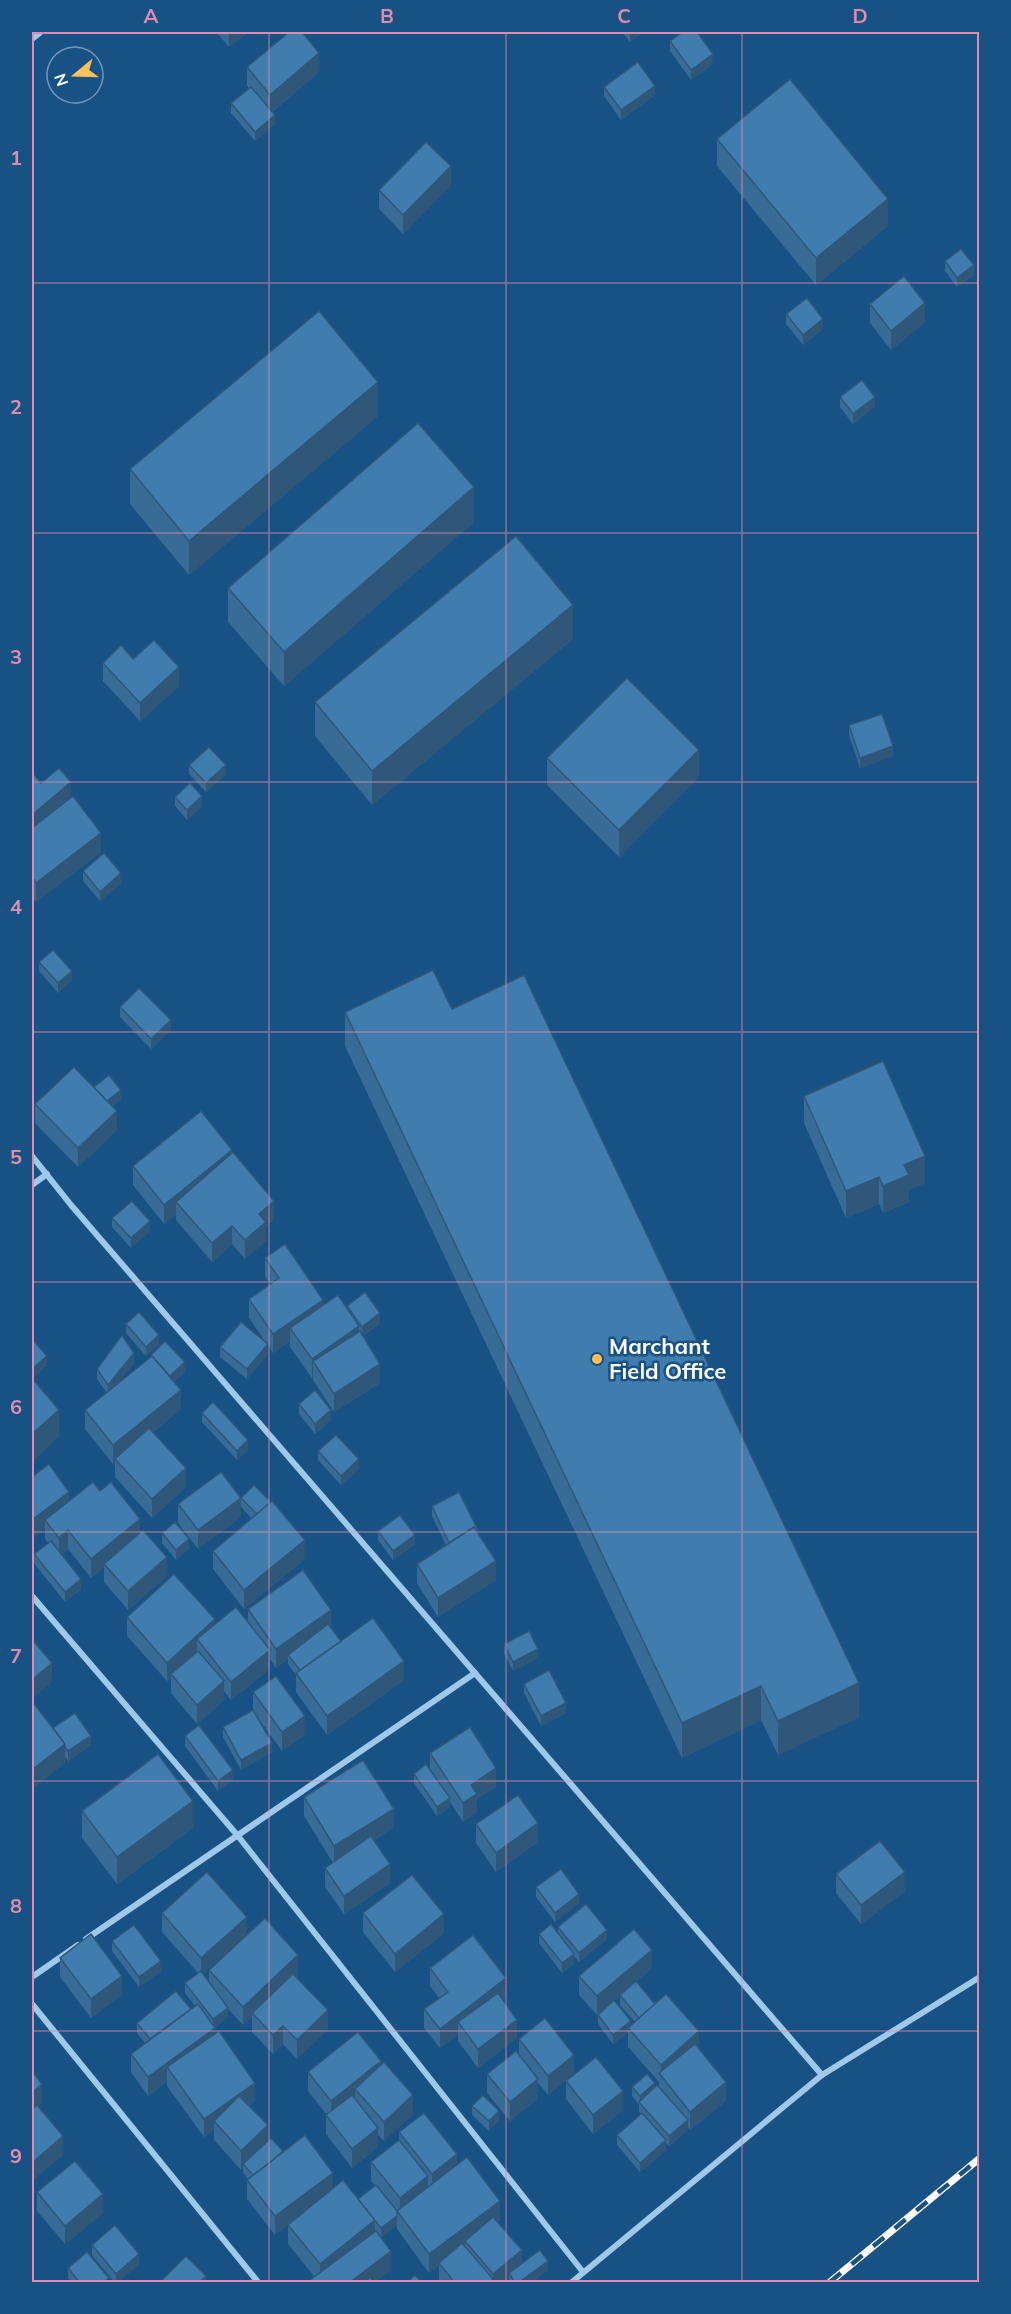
<svg xmlns="http://www.w3.org/2000/svg" width="1011" height="2314" font-family="Mulish,sans-serif">
	<style>
		.lines { fill: none; stroke-linecap: round; stroke-linejoin: round }
		.street { stroke: #9ec8ec; stroke-width: 6 }
		.rail-casing { stroke: #fff; stroke-width: 7 }
		.rail { stroke: #185285; stroke-width: 4.5; stroke-dasharray: 14; stroke-linecap: butt }
		.wall { fill: #386b96; fill-rule: evenodd }
		.shaded-wall { fill: #2e577a }
		.building { fill: #417cae; stroke: #2e577a; stroke-width: 1.5 }
		.grid { fill: none; stroke: #e08cad; stroke-width: 1.5; stroke-opacity: 0.55 }
		.poi-dot { fill: #ffc059; stroke: #185285; stroke-width: 2 }
		.labels { text-anchor: middle; stroke-width: 5; stroke-linejoin: round; paint-order: stroke }
		.poi-label { font-size: 22px; font-weight: bold; fill: #fff; stroke: #185285; text-anchor: start }
		.neatline { fill: none; stroke: #e08cad; stroke-width: 2 }
		.grid-label { font-size: 20px; text-anchor: middle; font-weight: bold; fill: #e08cad }
	</style>
	<rect width="100%" height="100%" fill="#185285"/>
	<g class="lines">
		<g class="street">
			<polyline points="32,39 41,32"/>
			<polyline points="32,1156 71,1205 822,2075"/>
			<polyline points="32,1185 47,1174"/>
			<polyline points="32,1596 238,1836 583,2272"/>
			<polyline points="86,1939 475,1673"/>
			<polyline points="32,1977 78,1945"/>
			<polyline points="32,2004 258,2282"/>
			<polyline points="572,2282 822,2075 980,1977"/>
		</g>
		<g class="rail-casing">
			<polyline id="rail" points="830,2282 980,2158"/>
		</g>
		<use href="#rail" class="rail"/>
	</g>
	<g class="wall">
		<polygon points="216,32 248,32 229,47"/>
		<polygon points="622,32 643,32 630,42"/>
		<polygon points="670,41 713,64 691,80 670,51"/>
		<polygon points="247,67 319,72 272,112 275,124 255,141 231,113 231,103 249,88 247,86"/>
		<polygon points="604,87 655,95 621,120 604,96"/>
		<polygon points="717,139 888,226 816,285 717,166"/>
		<polygon points="451,185 403,234 379,209 379,190"/>
		<polygon points="945,261 974,275 957,287 945,271"/>
		<polygon points="870,304 925,322 891,350 870,323"/>
		<polygon points="786,314 823,329 803,345 786,324"/>
		<polygon points="840,397 875,406 853,424 840,407"/>
		<polygon points="378,416 189,575 130,504 130,469"/>
		<polygon points="474,522 284,686 228,622 228,588"/>
		<polygon points="573,639 372,805 315,736 315,702"/>
		<polygon points="133,659 179,686 140,721 103,681 103,663"/>
		<polygon points="849,725 893,756 860,768 849,735"/>
		<polygon points="547,758 699,777 619,857 547,785"/>
		<polygon points="189,765 226,774 206,792 189,774"/>
		<polygon points="32,772 41,783 71,797 101,852 36,902 32,896"/>
		<polygon points="175,797 202,806 187,820 175,806"/>
		<polygon points="83,871 121,883 100,901 83,881"/>
		<polygon points="39,962 72,980 58,993 39,971"/>
		<polygon points="120,1007 171,1030 151,1049 120,1017"/>
		<polygon points="452,1009 859,1717 778,1755 761,1720 682,1758 345,1046 345,1012"/>
		<polygon points="94,1087 121,1099 112,1106 117,1130 78,1167 35,1123 35,1104"/>
		<polygon points="804,1096 925,1183 909,1190 909,1202 883,1213 879,1204 846,1218 804,1123"/>
		<polygon points="232,1153 274,1219 266,1226 266,1241 245,1259 232,1244 212,1262 176,1220 176,1214 164,1224 133,1185 133,1166"/>
		<polygon points="112,1218 150,1231 131,1248 112,1227"/>
		<polygon points="265,1258 323,1306 347,1308 347,1306 380,1323 363,1336 380,1383 334,1412 313,1380 313,1377 312,1378 290,1347 290,1341 273,1353 268,1345 268,1354 247,1379 220,1357 220,1347 266,1343 249,1318 249,1299 270,1284 265,1276"/>
		<polygon points="126,1324 159,1344 146,1356 126,1333"/>
		<polygon points="150,1356 185,1371 174,1382 181,1409 153,1432 186,1487 152,1518 115,1477 115,1462 113,1464 85,1429 85,1410 107,1393 97,1379 97,1369 134,1363 115,1386 150,1358"/>
		<polygon points="299,1404 331,1420 315,1434 299,1414"/>
		<polygon points="202,1413 248,1450 237,1460 202,1422"/>
		<polygon points="318,1451 359,1469 341,1485 318,1460"/>
		<polygon points="32,1477 69,1501 100,1491 140,1532 167,1576 128,1610 104,1582 104,1567 91,1578 68,1549 61,1554 81,1589 65,1602 34,1563 34,1554 48,1543 45,1539 45,1528 32,1539"/>
		<polygon points="241,1498 305,1559 244,1609 213,1569 213,1551 252,1519 241,1507"/>
		<polygon points="178,1504 241,1517 198,1549 178,1523"/>
		<polygon points="432,1506 478,1533 496,1580 438,1617 417,1583 417,1564 446,1545 432,1516"/>
		<polygon points="378,1531 415,1544 393,1560 378,1540"/>
		<polygon points="162,1533 189,1548 176,1560 162,1543"/>
		<polygon points="248,1609 331,1628 341,1641 404,1680 327,1735 296,1692 296,1675 288,1664 288,1659 276,1668 270,1659 270,1669 231,1700 224,1691 224,1700 197,1724 171,1693 171,1678 167,1681 127,1636 127,1617 215,1624 248,1623"/>
		<polygon points="504,1644 538,1658 513,1671 504,1653"/>
		<polygon points="524,1684 566,1713 541,1726 524,1693"/>
		<polygon points="253,1692 305,1735 282,1751 255,1714 272,1752 241,1770 223,1737 223,1727 253,1710"/>
		<polygon points="53,1728 91,1745 68,1761 65,1757 65,1763"/>
		<polygon points="185,1736 233,1779 218,1791 185,1746"/>
		<polygon points="430,1753 496,1787 477,1799 477,1812 463,1822 450,1802 450,1807 437,1816 414,1783 414,1774 430,1770"/>
		<polygon points="304,1797 394,1827 374,1840 390,1883 344,1914 325,1887 325,1868 333,1863 304,1816"/>
		<polygon points="82,1811 193,1828 117,1884 82,1838"/>
		<polygon points="476,1824 538,1842 496,1872 476,1843"/>
		<polygon points="836,1874 905,1891 861,1924 836,1893"/>
		<polygon points="536,1887 579,1903 555,1922 536,1897"/>
		<path d="M162,1913l85,22 51,39 -2,2 32,53 -31,30 -14,-15 -10,10 -21,-22v-15l-9,8 -15,-16v8l-13,11v5l40,68 -6,5 19,36 65,47 25,10 17,-14 -4,-4v-19l28,-22v-8l58,33 43,55 -2,1 24,43 26,6 -17,13h-22v-3l-4,3h-66v-18l-10,8 -32,-44v-4l-16,13 10,32 -16,12 -61,-6 -26,-32v-19l-13,10 -28,-36v-19l1,-1 -5,-6v-5l-2,2 -27,-30v-10l-10,7 -37,-51v-4l-19,14 -17,-24v-18l14,-11 -8,-10v-10l54,-14 4,-3 -10,-13v-10l13,-10 -36,-41zM214,1965l-5,5v13l-6,-8z"/>
		<polygon points="363,1913 444,1933 395,1972 363,1932"/>
		<polygon points="558,1927 607,1939 579,1962 574,1956 574,1964 562,1973 539,1943 539,1934 558,1933"/>
		<polygon points="112,1941 161,1971 139,1987 112,1951"/>
		<polygon points="60,1958 122,1994 91,2018 60,1977"/>
		<polygon points="430,1968 506,1997 503,2000 517,2038 478,2068 458,2041 458,2034 440,2048 424,2028 424,2009 439,1998 430,1986"/>
		<polygon points="652,1968 636,1982 655,2004 699,2049 726,2101 690,2130 688,2127 688,2130 669,2146 666,2143 666,2150 640,2172 617,2145 617,2135 641,2114 639,2111 639,2104 632,2096 632,2087 659,2087 659,2082 628,2047 628,2032 613,2044 598,2024 598,2015 631,2026 635,2022 620,2005 620,1996 597,2015 579,1995 579,1976"/>
		<polygon points="519,2039 574,2074 548,2095 538,2083 538,2098 510,2121 487,2093 487,2074 519,2054"/>
		<polygon points="381,2065 413,2114 384,2141 378,2135 378,2147 352,2168 326,2134 326,2115 327,2115 308,2091 308,2072"/>
		<polygon points="566,2081 623,2110 593,2134 566,2099"/>
		<polygon points="472,2106 499,2120 489,2131 472,2115"/>
		<polygon points="37,2192 103,2213 65,2244 37,2211"/>
		<polygon points="92,2245 139,2264 117,2283 115,2283 92,2255"/>
		<polygon points="68,2268 109,2283 72,2283 68,2278"/>
	</g>
	<g class="shaded-wall">
		<polygon points="229,32 248,32 229,47"/>
		<polygon points="630,32 643,32 630,42"/>
		<polygon points="319,53 319,72 270,113 270,95"/>
		<polygon points="713,54 713,64 691,80 691,70"/>
		<polygon points="655,86 655,95 621,120 621,110"/>
		<polygon points="275,115 275,124 255,141 255,132"/>
		<polygon points="451,166 451,185 403,234 403,215"/>
		<polygon points="888,199 888,226 816,285 816,258"/>
		<polygon points="974,265 974,275 957,287 957,278"/>
		<polygon points="925,303 925,322 891,350 891,331"/>
		<polygon points="823,319 823,329 803,345 803,335"/>
		<polygon points="378,382 378,416 189,575 189,541"/>
		<polygon points="875,397 875,406 853,424 853,414"/>
		<polygon points="474,487 474,522 284,686 284,652"/>
		<polygon points="573,605 573,639 372,805 372,771"/>
		<polygon points="179,667 179,686 140,721 140,703"/>
		<polygon points="893,746 893,756 860,768 860,758"/>
		<polygon points="699,750 699,777 619,857 619,830"/>
		<polygon points="226,765 226,774 206,792 206,783"/>
		<polygon points="71,782 71,801 32,834 32,815"/>
		<polygon points="202,796 202,806 187,820 187,810"/>
		<polygon points="101,833 101,852 36,902 36,883"/>
		<polygon points="121,873 121,883 100,901 100,892"/>
		<polygon points="72,971 72,980 58,993 58,983"/>
		<polygon points="171,1020 171,1030 151,1049 151,1039"/>
		<polygon points="121,1090 121,1099 106,1112 106,1102"/>
		<polygon points="117,1111 117,1130 78,1167 78,1148"/>
		<polygon points="232,1150 232,1168 176,1202 176,1214 164,1224 164,1205"/>
		<polygon points="925,1156 925,1183 909,1190 909,1202 883,1213 883,1186 904,1165"/>
		<polygon points="879,1177 879,1204 846,1218 846,1191"/>
		<polygon points="274,1201 274,1219 266,1226 266,1241 245,1259 245,1240 259,1214"/>
		<polygon points="150,1221 150,1231 131,1248 131,1238"/>
		<polygon points="232,1226 232,1244 212,1262 212,1243"/>
		<polygon points="323,1300 323,1319 290,1328 290,1341 273,1353 273,1334"/>
		<polygon points="380,1313 380,1323 362,1336 362,1327"/>
		<polygon points="359,1326 359,1345 313,1361 313,1377 312,1378 312,1359"/>
		<polygon points="159,1335 159,1344 146,1356 146,1347"/>
		<polygon points="268,1344 268,1354 247,1379 247,1369"/>
		<polygon points="134,1353 134,1363 108,1395 108,1385"/>
		<polygon points="47,1356 47,1366 32,1379 32,1369"/>
		<polygon points="185,1362 185,1371 170,1386 170,1376"/>
		<polygon points="380,1364 380,1383 334,1412 334,1394"/>
		<polygon points="181,1390 181,1409 117,1461 115,1459 115,1462 113,1464 113,1445"/>
		<polygon points="59,1410 59,1437 32,1462 32,1434"/>
		<polygon points="331,1410 331,1420 315,1434 315,1424"/>
		<polygon points="248,1440 248,1450 237,1460 237,1451"/>
		<polygon points="359,1459 359,1469 341,1485 341,1476"/>
		<polygon points="186,1468 186,1487 152,1518 152,1499"/>
		<polygon points="69,1492 69,1511 45,1520 45,1528 32,1539 32,1520"/>
		<polygon points="241,1498 241,1517 198,1549 198,1530"/>
		<polygon points="140,1519 140,1537 104,1564 104,1567 91,1578 91,1559"/>
		<polygon points="68,1530 68,1549 59,1556 59,1538"/>
		<polygon points="415,1535 415,1544 393,1560 393,1551"/>
		<polygon points="189,1539 189,1548 176,1560 176,1550"/>
		<polygon points="305,1540 305,1559 244,1609 244,1590"/>
		<polygon points="167,1557 167,1576 128,1610 128,1591"/>
		<polygon points="496,1561 496,1580 438,1617 438,1598"/>
		<polygon points="81,1579 81,1589 65,1602 65,1592"/>
		<polygon points="331,1610 331,1629 288,1655 288,1659 276,1668 276,1649"/>
		<polygon points="215,1619 215,1638 197,1639 197,1654 171,1674 171,1678 167,1681 167,1663"/>
		<polygon points="538,1649 538,1658 513,1671 513,1662"/>
		<polygon points="270,1650 270,1669 231,1700 231,1682"/>
		<polygon points="404,1661 404,1680 327,1735 327,1716"/>
		<polygon points="52,1663 52,1682 32,1699 32,1680"/>
		<polygon points="224,1681 224,1700 197,1724 197,1705"/>
		<polygon points="859,1683 859,1717 778,1755 778,1721"/>
		<polygon points="761,1686 761,1720 682,1758 682,1723"/>
		<polygon points="566,1703 566,1713 541,1726 541,1716"/>
		<polygon points="305,1716 305,1735 282,1751 282,1732"/>
		<polygon points="91,1736 91,1745 68,1761 68,1751"/>
		<polygon points="272,1743 272,1752 241,1770 241,1760"/>
		<polygon points="65,1744 65,1763 32,1789 32,1770"/>
		<polygon points="496,1768 496,1787 477,1799 477,1812 463,1822 463,1803 471,1785"/>
		<polygon points="233,1770 233,1779 218,1791 218,1781"/>
		<polygon points="450,1798 450,1807 437,1816 437,1807"/>
		<polygon points="193,1801 193,1828 117,1884 117,1857"/>
		<polygon points="394,1809 394,1827 334,1865 334,1846"/>
		<polygon points="538,1823 538,1842 496,1872 496,1853"/>
		<polygon points="390,1864 390,1883 344,1914 344,1896"/>
		<polygon points="905,1872 905,1891 861,1924 861,1905"/>
		<polygon points="579,1894 579,1903 555,1922 555,1913"/>
		<polygon points="444,1914 444,1933 395,1972 395,1954"/>
		<polygon points="247,1917 247,1936 201,1977 201,1958"/>
		<polygon points="607,1930 607,1939 579,1962 579,1953"/>
		<polygon points="652,1950 652,1968 597,2015 597,1996"/>
		<polygon points="574,1954 574,1964 562,1973 562,1963"/>
		<polygon points="298,1955 298,1974 254,2015 252,2013 252,2017 243,2025 243,2007"/>
		<polygon points="161,1961 161,1971 139,1987 139,1977"/>
		<polygon points="122,1976 122,1994 91,2018 91,1999"/>
		<polygon points="506,1978 506,1997 464,2030 458,2022 458,2034 440,2048 440,2029"/>
		<polygon points="228,2008 228,2017 213,2029 213,2019"/>
		<polygon points="328,2010 328,2029 297,2059 297,2040"/>
		<polygon points="517,2020 517,2038 478,2068 478,2049"/>
		<polygon points="631,2021 631,2030 628,2028 628,2032 613,2044 613,2035"/>
		<polygon points="283,2026 283,2044 273,2054 273,2035"/>
		<polygon points="215,2028 215,2047 167,2067 167,2082 148,2096 148,2077"/>
		<polygon points="699,2031 699,2050 661,2075 661,2065"/>
		<polygon points="574,2055 574,2074 548,2095 548,2076"/>
		<polygon points="381,2061 381,2080 355,2089 355,2101 331,2120 331,2101"/>
		<polygon points="538,2079 538,2098 510,2121 510,2102"/>
		<polygon points="726,2082 726,2101 690,2130 690,2112"/>
		<polygon points="255,2083 255,2101 219,2127 214,2121 214,2130 204,2137 204,2119"/>
		<polygon points="655,2083 655,2092 640,2103 640,2096"/>
		<polygon points="42,2084 42,2103 32,2112 32,2093"/>
		<polygon points="623,2091 623,2110 593,2134 593,2115"/>
		<polygon points="413,2095 413,2114 384,2141 384,2122"/>
		<polygon points="499,2111 499,2120 489,2131 489,2121"/>
		<polygon points="688,2120 688,2130 669,2146 669,2136"/>
		<polygon points="268,2125 268,2144 243,2164 243,2168 241,2170 241,2151"/>
		<polygon points="378,2128 378,2147 352,2168 352,2149"/>
		<polygon points="63,2136 63,2155 32,2181 32,2163"/>
		<polygon points="666,2140 666,2150 640,2172 640,2163"/>
		<polygon points="457,2154 457,2173 432,2192 432,2174"/>
		<polygon points="333,2173 333,2192 275,2235 275,2216"/>
		<polygon points="428,2176 428,2195 400,2217 400,2198"/>
		<polygon points="103,2194 103,2213 65,2244 65,2226"/>
		<polygon points="500,2201 500,2220 467,2244 465,2241 465,2246 440,2265 439,2263 439,2265 429,2273 429,2254"/>
		<polygon points="397,2216 397,2225 381,2238 381,2228"/>
		<polygon points="375,2220 375,2239 320,2283 320,2264"/>
		<polygon points="522,2250 522,2268 509,2273 509,2280 505,2283 493,2283 493,2274"/>
		<polygon points="391,2251 391,2270 374,2283 349,2283"/>
		<polygon points="139,2254 139,2264 117,2283 116,2283 116,2274"/>
		<polygon points="548,2261 548,2270 531,2283 518,2283"/>
		<polygon points="206,2276 206,2283 199,2283"/>
	</g>
	<g class="building">
		<polygon points="289,32 302,32 319,53 270,95 247,67"/>
		<polygon points="683,32 697,32 713,54 691,70 670,41"/>
		<polygon points="638,62 655,86 621,110 604,87"/>
		<polygon points="790,79 888,199 816,258 717,139"/>
		<polygon points="251,87 275,115 255,132 231,103"/>
		<polygon points="426,142 451,166 403,215 379,190"/>
		<polygon points="961,249 974,265 957,278 945,261"/>
		<polygon points="904,276 925,303 891,331 870,304"/>
		<polygon points="807,298 823,319 803,335 786,314"/>
		<polygon points="319,311 378,382 189,541 130,469"/>
		<polygon points="862,380 875,397 853,414 840,397"/>
		<polygon points="418,423 474,487 284,652 228,588"/>
		<polygon points="516,536 573,605 372,771 315,702"/>
		<polygon points="154,640 179,667 140,703 103,663 121,645 133,659"/>
		<polygon points="627,678 699,750 619,830 547,758"/>
		<polygon points="882,714 893,746 860,758 849,725"/>
		<polygon points="209,747 226,765 206,783 189,765"/>
		<polygon points="59,768 71,782 32,815 32,772 41,783"/>
		<polygon points="190,783 202,796 187,810 175,797"/>
		<polygon points="73,796 101,833 36,883 32,877 32,828"/>
		<polygon points="104,853 121,873 100,892 83,871"/>
		<polygon points="53,950 72,971 58,983 39,962"/>
		<polygon points="433,970 452,1009 524,975 859,1683 778,1721 761,1686 682,1723 345,1012"/>
		<polygon points="139,988 171,1020 151,1039 120,1007"/>
		<polygon points="883,1061 925,1156 904,1165 909,1175 883,1186 879,1177 846,1191 804,1096"/>
		<polygon points="74,1067 117,1111 78,1148 35,1104"/>
		<polygon points="109,1075 121,1090 107,1101 94,1087"/>
		<polygon points="201,1111 232,1150 164,1205 133,1166"/>
		<polygon points="233,1152 274,1201 259,1214 266,1222 245,1240 232,1226 212,1243 176,1202"/>
		<polygon points="132,1201 150,1221 131,1238 112,1218"/>
		<polygon points="285,1244 323,1300 273,1334 249,1299 279,1278 265,1258"/>
		<polygon points="365,1292 380,1313 362,1327 347,1306"/>
		<polygon points="338,1295 359,1326 312,1359 290,1328"/>
		<polygon points="139,1312 159,1335 146,1347 126,1324"/>
		<polygon points="241,1322 268,1344 247,1369 220,1347"/>
		<polygon points="360,1331 380,1364 334,1394 313,1361"/>
		<polygon points="122,1335 134,1353 108,1385 97,1369"/>
		<polygon points="33,1340 47,1356 32,1369 32,1341"/>
		<polygon points="165,1341 185,1362 170,1376 152,1356 151,1357 150,1356"/>
		<polygon points="152,1356 181,1390 113,1445 85,1410"/>
		<polygon points="32,1378 59,1410 32,1434"/>
		<polygon points="315,1390 331,1410 315,1424 299,1404"/>
		<polygon points="213,1402 248,1440 237,1451 202,1413"/>
		<polygon points="149,1428 186,1468 152,1499 115,1459"/>
		<polygon points="336,1435 359,1459 341,1476 318,1451"/>
		<polygon points="49,1464 69,1492 32,1520 32,1477"/>
		<polygon points="221,1472 241,1498 198,1530 178,1504"/>
		<polygon points="93,1482 100,1491 111,1482 140,1519 91,1559 68,1530 59,1538 45,1520"/>
		<polygon points="254,1485 271,1502 257,1514 241,1498"/>
		<polygon points="459,1492 478,1530 476,1531 474,1527 449,1543 432,1506"/>
		<polygon points="272,1501 305,1540 244,1590 213,1551"/>
		<polygon points="400,1515 415,1535 393,1551 378,1531"/>
		<polygon points="175,1522 189,1539 176,1550 162,1533"/>
		<polygon points="474,1527 496,1561 438,1598 417,1564"/>
		<polygon points="143,1530 167,1557 128,1591 104,1564"/>
		<polygon points="51,1541 81,1579 65,1592 34,1554"/>
		<polygon points="303,1570 331,1610 276,1649 248,1609"/>
		<polygon points="174,1574 215,1619 167,1663 127,1617"/>
		<polygon points="236,1607 270,1650 231,1682 197,1639"/>
		<polygon points="373,1618 404,1661 327,1716 296,1673"/>
		<polygon points="328,1624 341,1641 300,1670 288,1655"/>
		<polygon points="529,1631 538,1649 513,1662 504,1644"/>
		<polygon points="32,1639 52,1663 32,1680"/>
		<polygon points="198,1651 224,1681 197,1705 171,1674"/>
		<polygon points="549,1670 566,1703 541,1716 524,1684"/>
		<polygon points="276,1676 305,1716 282,1732 253,1692"/>
		<polygon points="32,1701 65,1744 32,1770"/>
		<polygon points="253,1710 272,1743 241,1760 223,1727"/>
		<polygon points="75,1713 91,1736 68,1751 65,1747 65,1744 53,1728"/>
		<polygon points="199,1725 233,1770 218,1781 185,1736"/>
		<polygon points="470,1727 496,1768 471,1785 477,1794 463,1803 430,1753"/>
		<polygon points="158,1754 193,1801 117,1857 82,1811"/>
		<polygon points="363,1760 394,1809 334,1846 304,1797"/>
		<polygon points="426,1764 450,1798 437,1807 414,1774"/>
		<polygon points="518,1795 538,1823 496,1853 476,1824"/>
		<polygon points="371,1836 390,1864 344,1896 325,1868"/>
		<polygon points="880,1841 905,1872 861,1905 836,1874"/>
		<polygon points="561,1869 579,1894 555,1913 536,1887"/>
		<polygon points="207,1872 247,1917 201,1958 162,1913"/>
		<polygon points="412,1875 444,1914 395,1954 363,1913"/>
		<polygon points="586,1904 607,1930 579,1953 558,1927"/>
		<polygon points="265,1918 298,1955 243,2007 209,1970"/>
		<polygon points="551,1924 574,1954 562,1963 539,1934"/>
		<polygon points="134,1925 161,1961 139,1977 112,1941"/>
		<polygon points="634,1929 652,1950 597,1996 579,1976"/>
		<polygon points="91,1934 122,1976 91,1999 60,1958"/>
		<polygon points="473,1935 506,1978 440,2029 424,2009 448,1992 430,1968"/>
		<polygon points="201,1971 228,2008 213,2019 185,1983"/>
		<polygon points="293,1974 328,2010 297,2040 283,2026 273,2035 252,2013"/>
		<polygon points="636,1981 655,2004 639,2018 620,1995"/>
		<polygon points="176,1991 191,2009 150,2039 137,2023"/>
		<polygon points="498,1993 517,2020 478,2049 458,2022"/>
		<polygon points="666,1994 699,2031 661,2065 628,2028"/>
		<polygon points="614,2000 631,2021 613,2035 598,2015"/>
		<polygon points="198,2004 215,2028 148,2077 131,2054"/>
		<polygon points="545,2018 574,2055 548,2076 519,2039"/>
		<polygon points="219,2031 255,2083 204,2119 167,2067"/>
		<polygon points="358,2032 381,2061 331,2101 308,2072"/>
		<polygon points="695,2044 726,2082 690,2112 659,2073"/>
		<polygon points="516,2051 538,2079 510,2102 487,2074"/>
		<polygon points="596,2057 623,2091 593,2115 566,2081"/>
		<polygon points="384,2062 413,2095 384,2122 355,2089"/>
		<polygon points="32,2071 42,2084 32,2093"/>
		<polygon points="647,2074 655,2083 640,2096 632,2087"/>
		<polygon points="657,2085 688,2120 669,2136 639,2102"/>
		<polygon points="352,2095 378,2128 352,2149 326,2115"/>
		<polygon points="483,2095 499,2111 489,2121 472,2106"/>
		<polygon points="239,2096 268,2125 241,2151 214,2121"/>
		<polygon points="37,2105 63,2136 32,2163 32,2110"/>
		<polygon points="424,2113 457,2154 432,2174 399,2132"/>
		<polygon points="642,2113 666,2140 640,2163 617,2135"/>
		<polygon points="305,2135 333,2173 275,2216 247,2180"/>
		<polygon points="271,2138 283,2151 269,2163 253,2175 243,2164"/>
		<polygon points="399,2140 428,2176 400,2198 371,2162"/>
		<polygon points="467,2157 500,2201 429,2254 397,2211"/>
		<polygon points="75,2161 103,2194 65,2226 37,2192"/>
		<polygon points="343,2180 375,2220 320,2264 288,2225"/>
		<polygon points="376,2185 397,2211 397,2216 381,2228 358,2199"/>
		<polygon points="493,2217 522,2250 493,2274 465,2241"/>
		<polygon points="115,2225 139,2254 116,2274 92,2245"/>
		<polygon points="376,2231 391,2251 349,2283 306,2283"/>
		<polygon points="462,2243 493,2279 489,2283 455,2283 439,2263"/>
		<polygon points="540,2250 548,2261 518,2283 515,2283 509,2273"/>
		<polygon points="87,2252 109,2278 103,2283 80,2283 68,2268"/>
		<polygon points="186,2256 206,2276 199,2283 159,2283"/>
		<polygon points="415,2275 422,2283 406,2283"/>
		<polygon points="370,2277 375,2283 364,2283"/>
	</g>
	<path class="grid" d="M269,32v2250M506,32v2250M742,32v2250M32,283h948M32,533h948M32,782h948M32,1032h948M32,1282h948M32,1532h948M32,1781h948M32,2031h948"/>
	<circle class="poi-dot" cx="597" cy="1359" r="6"/>
	<g class="labels">
		<g class="poi-label">
			<text x="609" y="1354">Marchant<tspan x="609" dy="25">Field Office</tspan></text>
		</g>
	</g>
	<rect width="1011" height="2314" fill="none" stroke="#185285" stroke-width="66"/>
	<g transform="translate(75 75) rotate(251)"><circle r="28" fill="#185285" stroke="#7497b6" stroke-width="1.5"/>
	<path d="M0-4.5L10 22L0 15L-10 22Z" fill="#ffc059"/>
	<text y="-9" font-size="16" font-weight="bold" text-anchor="middle" fill="#ffffff">N</text>
	</g>
	<rect x="33" y="33" width="945" height="2248" class="neatline"/>
	<g class="grid-label">
		<text x="151" y="23">A</text>
		<text x="387" y="23">B</text>
		<text x="624" y="23">C</text>
		<text x="860" y="23">D</text>
		<text x="16" y="165">1</text>
		<text x="16" y="414">2</text>
		<text x="16" y="664">3</text>
		<text x="16" y="914">4</text>
		<text x="16" y="1164">5</text>
		<text x="16" y="1414">6</text>
		<text x="16" y="1663">7</text>
		<text x="16" y="1913">8</text>
		<text x="16" y="2163">9</text>
	</g>
</svg>
